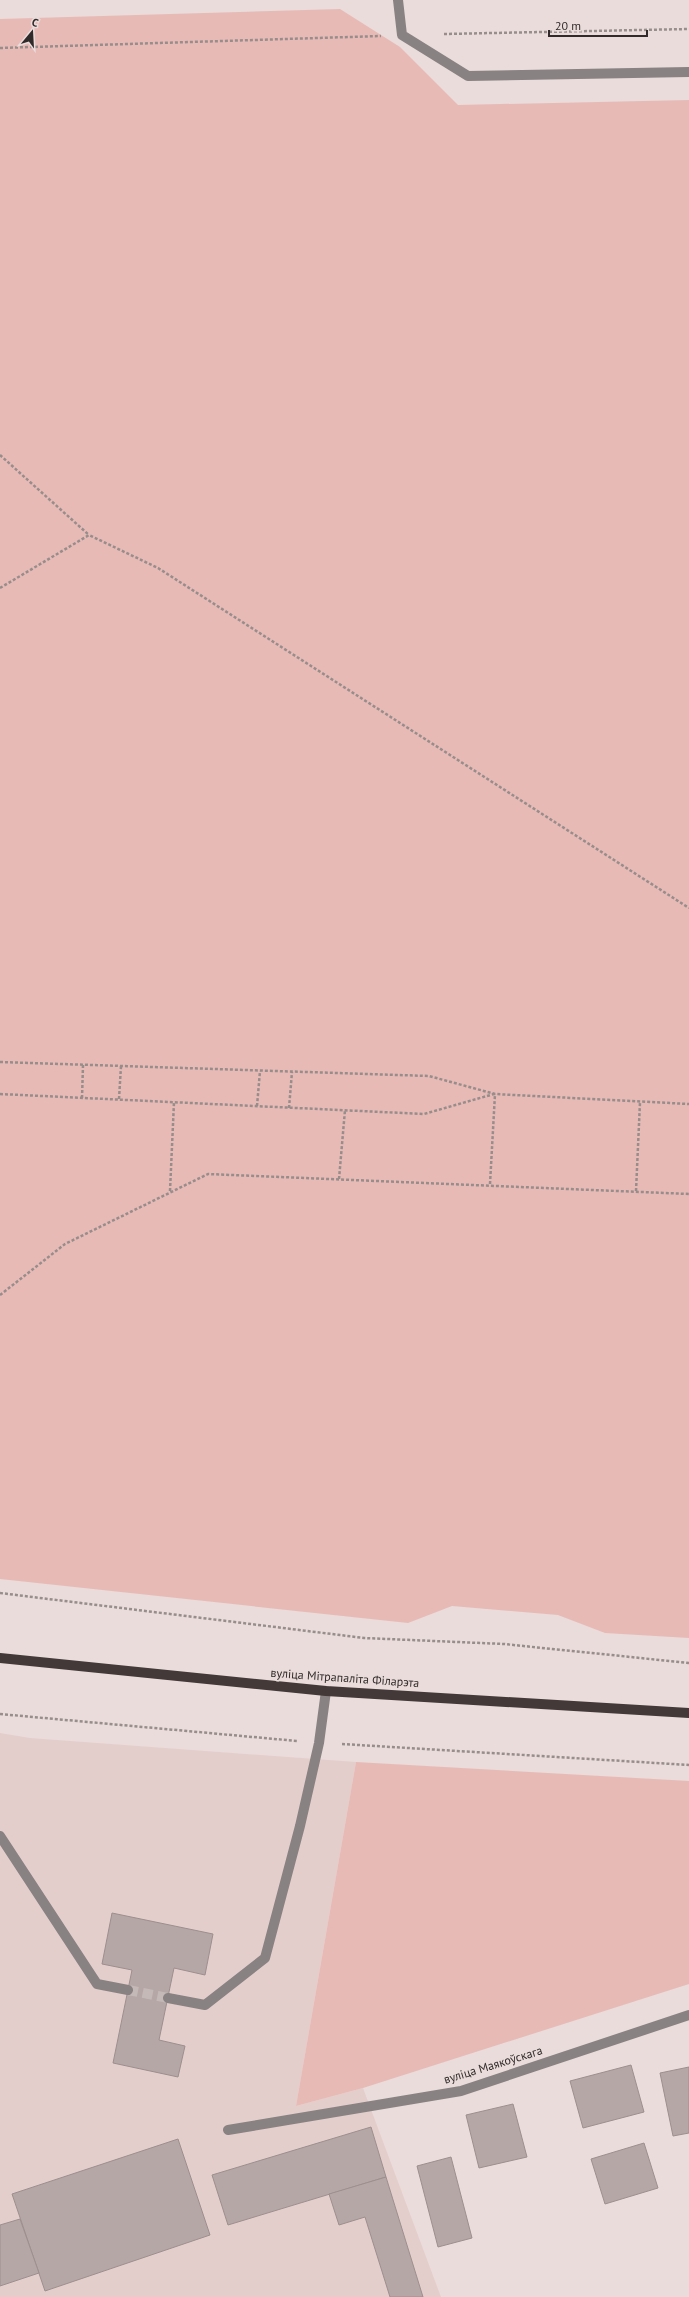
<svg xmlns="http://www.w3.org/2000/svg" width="689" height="2297" font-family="'PT Sans',sans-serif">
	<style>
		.built { fill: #e4cecc }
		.green { fill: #e7bab6 }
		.building { fill: #b5a7a6; stroke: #9c8f8d }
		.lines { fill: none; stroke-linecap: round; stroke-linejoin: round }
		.minor-tunnel { stroke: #c5b9b7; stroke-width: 10; stroke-dasharray: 10 5; stroke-linecap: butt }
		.path { stroke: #978d8b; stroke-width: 2.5; stroke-dasharray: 3 2; stroke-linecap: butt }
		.minor { stroke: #888282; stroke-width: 10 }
		.major { stroke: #423938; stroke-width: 10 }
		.labels { text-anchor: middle; stroke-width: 3.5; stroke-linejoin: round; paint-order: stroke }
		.street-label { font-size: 12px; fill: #302b2a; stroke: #eadcda }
	</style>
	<rect width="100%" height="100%" fill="#eadcda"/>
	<polygon class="built" points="0,1733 30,1738 356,1762 296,2106 363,2088 441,2297 0,2297"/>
	<g class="green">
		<polygon points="340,9 400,47 458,105 689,100 689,1638 605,1633 558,1615 452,1606 408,1623 0,1579 0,19"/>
		<polygon points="356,1762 689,1781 689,1984 363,2088 296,2106"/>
	</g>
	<g class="building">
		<polygon points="112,1913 213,1934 205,1975 174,1968 159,2040 185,2046 178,2077 113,2063 132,1970 102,1964"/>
		<polygon points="631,2065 644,2112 583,2128 570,2081"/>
		<polygon points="689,2067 689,2133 673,2136 660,2073"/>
		<polygon points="513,2104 527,2157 479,2168 466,2115"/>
		<polygon points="371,2127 386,2177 228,2225 212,2175"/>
		<polygon points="178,2139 210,2235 45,2291 12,2194"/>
		<polygon points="644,2143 658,2188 605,2204 591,2159"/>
		<polygon points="451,2157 472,2238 438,2247 417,2166"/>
		<polygon points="386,2177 423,2297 390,2297 365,2217 339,2225 329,2194"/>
		<polygon points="20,2219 39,2273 0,2286 0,2225"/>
	</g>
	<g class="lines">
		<polyline class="minor-tunnel" points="128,1990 168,1998"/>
		<g class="path">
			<polyline points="444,34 689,29"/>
			<polyline points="0,48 381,36"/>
			<polyline points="0,455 89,535"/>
			<polyline points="0,588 89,535 158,568 689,908"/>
			<polyline points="0,1062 429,1076 495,1094 689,1104"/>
			<polyline points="0,1094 424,1114 494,1094"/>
			<polyline points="82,1098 83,1065"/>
			<polyline points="119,1099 121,1066"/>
			<polyline points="257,1106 260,1071"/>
			<polyline points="289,1108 292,1072"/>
			<polyline points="339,1179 345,1110"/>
			<polyline points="490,1184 495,1094"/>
			<polyline points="170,1191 174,1102"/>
			<polyline points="636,1191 640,1102"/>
			<polyline points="0,1295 65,1244 208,1174 689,1194"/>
			<polyline points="0,1593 364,1638 504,1644 689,1663"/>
			<polyline points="0,1714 297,1741"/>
			<polyline points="342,1744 689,1765"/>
		</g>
		<g class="minor">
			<polyline points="398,0 402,35 468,76 689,72"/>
			<polyline points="0,1836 97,1984 128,1990"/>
			<polyline points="168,1998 205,2005 265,1958 300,1826 319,1743 326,1691"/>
			<polyline points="228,2130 461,2091 689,2015"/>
		</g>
		<polyline class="major" points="0,1658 326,1691 689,1713"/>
	</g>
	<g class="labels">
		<g class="street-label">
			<text transform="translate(345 1678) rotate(4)" y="4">вуліца Мітрапаліта Філарэта</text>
			<text transform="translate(493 2065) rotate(-17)" y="4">вуліца Маякоўскага</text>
		</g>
	</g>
	<g transform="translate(32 32) rotate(18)" stroke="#eadcda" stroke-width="3" paint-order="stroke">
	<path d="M0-3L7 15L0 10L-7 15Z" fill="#302b2a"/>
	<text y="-6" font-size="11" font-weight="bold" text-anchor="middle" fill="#302b2a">С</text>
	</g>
	<path d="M549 30v6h98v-6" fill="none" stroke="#302b2a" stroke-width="2"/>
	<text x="555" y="30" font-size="12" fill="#302b2a" stroke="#eadcda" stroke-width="3" paint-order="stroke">20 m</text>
</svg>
